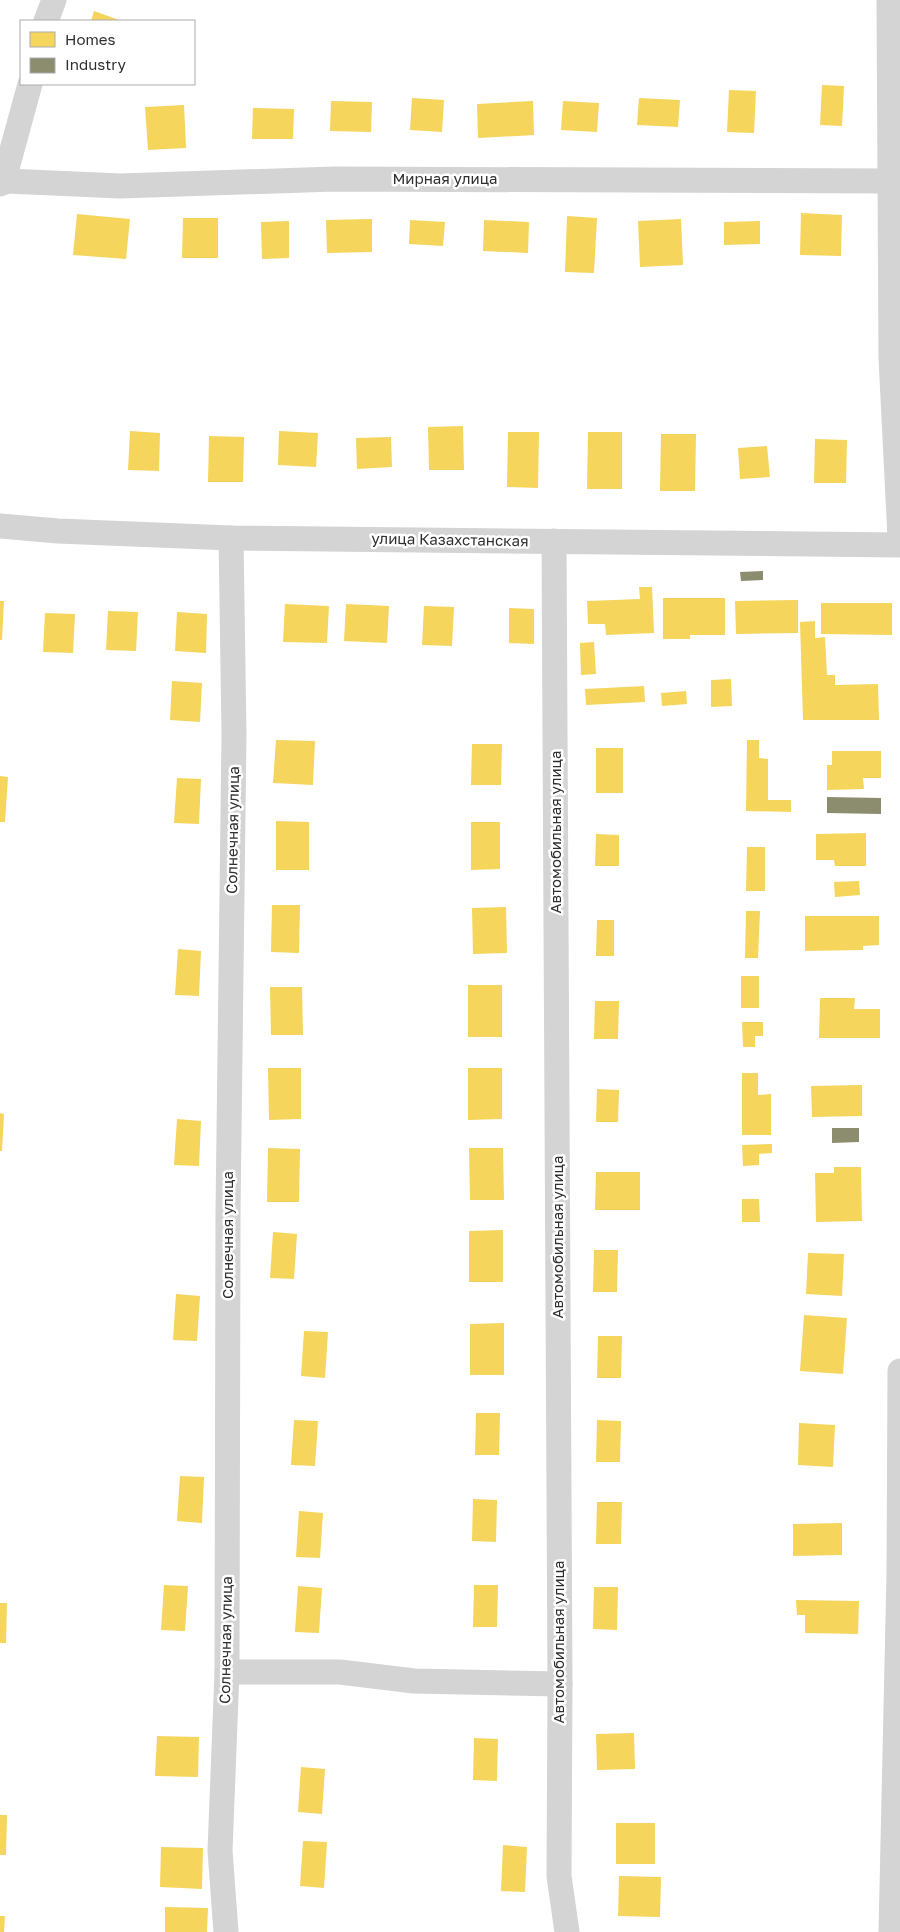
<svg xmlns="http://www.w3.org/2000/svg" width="900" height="1932" font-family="'Golos Text',sans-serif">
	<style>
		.homes { fill: #f6d55c }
		.industry { fill: #8c8c6e }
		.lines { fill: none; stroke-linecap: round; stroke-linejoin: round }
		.minor { stroke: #d4d4d4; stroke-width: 25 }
		.labels { text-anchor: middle; stroke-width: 5; stroke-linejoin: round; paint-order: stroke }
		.street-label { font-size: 15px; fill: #2f2f2f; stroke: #fff }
	</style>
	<rect width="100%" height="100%" fill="#fff"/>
	<g class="homes">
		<polygon points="94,11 122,21 91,21"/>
		<polygon points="822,85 844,86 842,126 820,125"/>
		<polygon points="729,90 756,91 754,133 727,132"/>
		<polygon points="412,98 444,100 442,132 410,130"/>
		<polygon points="639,98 680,100 678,127 637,125"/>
		<polygon points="331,101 372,102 371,132 330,131"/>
		<polygon points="533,101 534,135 478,138 477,104"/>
		<polygon points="563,101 599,103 597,132 561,130"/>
		<polygon points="184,105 186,148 148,150 145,107"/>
		<polygon points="253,108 294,109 293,139 252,139"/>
		<polygon points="801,213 842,215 841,256 800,255"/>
		<polygon points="77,214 130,219 126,259 73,255"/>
		<polygon points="567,216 597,218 594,273 565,272"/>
		<polygon points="183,218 218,218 218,258 182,258"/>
		<polygon points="372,219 372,252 327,253 326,220"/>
		<polygon points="681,219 683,265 640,267 638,221"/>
		<polygon points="410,220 445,222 443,246 409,244"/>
		<polygon points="484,220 529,222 528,253 483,251"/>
		<polygon points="289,221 289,258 262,259 261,222"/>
		<polygon points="760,221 760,244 724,245 724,222"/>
		<polygon points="463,426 464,470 429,470 428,427"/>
		<polygon points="130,431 160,433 159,471 128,470"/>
		<polygon points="279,431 318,433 316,467 278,465"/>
		<polygon points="508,432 539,432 538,488 507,487"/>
		<polygon points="588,432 622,432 622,489 587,489"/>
		<polygon points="661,434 696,434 695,491 660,491"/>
		<polygon points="209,436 244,437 243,482 208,482"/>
		<polygon points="391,437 392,467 357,469 356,438"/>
		<polygon points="815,439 847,440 846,483 814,483"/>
		<polygon points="767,446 770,477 740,479 738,448"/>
		<polygon points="639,587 652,587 654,633 606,635 605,624 588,624 587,601 640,599"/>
		<polygon points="663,598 725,598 725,635 690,635 690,639 663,639"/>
		<polygon points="798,600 798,633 736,634 735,601"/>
		<polygon points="0,601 4,601 2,640 0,640"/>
		<polygon points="821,603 892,603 892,635 821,634"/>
		<polygon points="285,604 329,606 327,643 283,642"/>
		<polygon points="346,604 389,606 387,643 344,641"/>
		<polygon points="424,606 454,607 452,646 422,645"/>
		<polygon points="509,608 534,609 534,644 509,643"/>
		<polygon points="108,611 138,612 136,651 106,650"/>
		<polygon points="177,612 207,614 206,653 175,651"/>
		<polygon points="45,613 75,614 73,653 43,652"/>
		<polygon points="815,621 815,638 825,637 827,675 835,675 835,685 878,684 879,720 803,720 800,622"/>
		<polygon points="594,642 596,674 581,675 580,643"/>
		<polygon points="731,679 732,706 711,707 711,680"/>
		<polygon points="172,681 202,683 200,722 170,720"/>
		<polygon points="644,686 645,702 586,705 585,689"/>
		<polygon points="686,691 687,704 662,706 661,693"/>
		<polygon points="276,740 315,741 313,785 273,783"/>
		<polygon points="747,740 759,740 759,758 768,759 768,800 791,800 791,812 746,811"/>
		<polygon points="472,744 502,744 501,785 471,785"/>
		<rect x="596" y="748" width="27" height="45"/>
		<polygon points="832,751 881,751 881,778 863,778 864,789 827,790 827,765 832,765"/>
		<polygon points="0,776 8,777 5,822 0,822"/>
		<polygon points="177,778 201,779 199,824 174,823"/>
		<polygon points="276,821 309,822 309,870 276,870"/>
		<polygon points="471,822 500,822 500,869 471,870"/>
		<polygon points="866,833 866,866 835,866 834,860 816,860 816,834"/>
		<polygon points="596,834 619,835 619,866 595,866"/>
		<polygon points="747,847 765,847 765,891 746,891"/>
		<polygon points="859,881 860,895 835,897 834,882"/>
		<polygon points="272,905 300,905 299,953 271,952"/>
		<polygon points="506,907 507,953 473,954 472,908"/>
		<polygon points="746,911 760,911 758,958 745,958"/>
		<polygon points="805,916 879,916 879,945 863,946 863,950 805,951"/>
		<polygon points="597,920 614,920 614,956 596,956"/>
		<polygon points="178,949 201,951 199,996 175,995"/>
		<rect x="741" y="976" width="18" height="32"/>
		<rect x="468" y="985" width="34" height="52"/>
		<polygon points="270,987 302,987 303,1035 271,1035"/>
		<polygon points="820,998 855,998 854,1009 880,1009 880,1038 819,1038"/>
		<polygon points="595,1001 619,1001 618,1039 594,1039"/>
		<polygon points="742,1022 763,1022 763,1036 755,1036 755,1047 743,1047"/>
		<polygon points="268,1068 301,1068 301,1119 269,1120"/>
		<polygon points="468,1068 502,1068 502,1119 468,1120"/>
		<polygon points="742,1073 758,1073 758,1095 771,1094 771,1135 742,1135"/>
		<polygon points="862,1085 862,1116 812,1117 811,1086"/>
		<polygon points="597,1089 619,1090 618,1122 596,1122"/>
		<polygon points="0,1113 4,1114 2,1151 0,1151"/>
		<polygon points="177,1119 201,1121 199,1166 174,1165"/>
		<polygon points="772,1144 772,1153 759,1154 759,1165 743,1166 742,1145"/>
		<polygon points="268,1148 300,1149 299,1202 267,1202"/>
		<polygon points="469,1148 503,1148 504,1200 470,1200"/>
		<polygon points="834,1167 861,1167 862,1221 816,1222 815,1173 834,1173"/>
		<polygon points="596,1172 640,1172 640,1210 595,1210"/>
		<polygon points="742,1199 759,1199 760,1222 742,1222"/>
		<polygon points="503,1230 503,1282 469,1282 469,1231"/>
		<polygon points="273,1232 297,1234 294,1279 270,1278"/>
		<polygon points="594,1250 618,1250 617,1292 593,1292"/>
		<polygon points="808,1253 844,1254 842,1296 806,1294"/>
		<polygon points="176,1294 200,1296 197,1341 173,1340"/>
		<polygon points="804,1315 847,1318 843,1374 800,1371"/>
		<polygon points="504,1323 504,1375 470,1375 470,1324"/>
		<polygon points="304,1331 328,1332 325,1378 301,1376"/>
		<polygon points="598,1336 622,1336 621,1378 597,1378"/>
		<polygon points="476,1413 500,1413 499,1455 475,1455"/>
		<polygon points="294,1420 318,1421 315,1466 291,1465"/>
		<polygon points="597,1420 621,1421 620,1462 596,1462"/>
		<polygon points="799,1423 835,1425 833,1467 798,1465"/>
		<polygon points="180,1476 204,1477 202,1523 177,1521"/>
		<polygon points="473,1499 497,1500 496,1542 472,1541"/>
		<polygon points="597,1502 622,1502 621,1544 596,1544"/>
		<polygon points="299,1511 323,1513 320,1558 296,1557"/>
		<polygon points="842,1523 842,1555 793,1556 793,1524"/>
		<polygon points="164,1585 188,1586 185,1631 161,1630"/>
		<polygon points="474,1585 498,1585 497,1627 473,1627"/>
		<polygon points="298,1586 322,1588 319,1633 295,1632"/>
		<polygon points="594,1587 618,1587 617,1630 593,1629"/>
		<polygon points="796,1600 859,1601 858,1634 805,1633 805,1615 797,1615"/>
		<polygon points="0,1603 7,1603 6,1643 0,1643"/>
		<polygon points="634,1733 635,1769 597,1770 596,1734"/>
		<polygon points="157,1736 199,1737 198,1777 155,1776"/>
		<polygon points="474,1738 498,1739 497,1781 473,1780"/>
		<polygon points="301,1767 325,1769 322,1814 298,1812"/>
		<polygon points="0,1815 7,1815 6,1855 0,1855"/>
		<rect x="616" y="1823" width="39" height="41"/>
		<polygon points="303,1841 327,1842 324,1888 300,1886"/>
		<polygon points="503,1845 527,1847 525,1892 501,1891"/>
		<polygon points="161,1847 203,1848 202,1889 160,1887"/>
		<polygon points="619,1876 661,1877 660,1917 618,1916"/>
		<polygon points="165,1907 208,1908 207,1932 165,1932"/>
		<polygon points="0,1916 5,1916 4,1932 0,1932"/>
	</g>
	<g class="industry">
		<polygon points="763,571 763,580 741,581 740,572"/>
		<polygon points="827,797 881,798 881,814 827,813"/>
		<polygon points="832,1128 859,1128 859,1142 832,1143"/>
	</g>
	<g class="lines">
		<g class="minor">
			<polyline points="889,0 891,358 900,538"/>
			<polyline points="46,21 54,0"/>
			<polyline points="0,183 6,172 30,84"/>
			<polyline points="0,184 7,181 120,186 335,179 891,181"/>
			<polyline points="0,526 58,531 231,538 900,545"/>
			<polyline points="554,541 560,1684 559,1876 567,1932"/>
			<polyline points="227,1672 340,1672 414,1681 560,1684"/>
			<polyline points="226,1932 220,1851 227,1672 228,1213 234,734 231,538"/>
			<polyline points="891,1932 899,1574 900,1371"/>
		</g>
	</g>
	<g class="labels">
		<g class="street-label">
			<text x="445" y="184">Мирная улица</text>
			<text transform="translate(450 540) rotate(1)" y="5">улица Казахстанская</text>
			<text transform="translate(233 830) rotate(-89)" y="5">Солнечная улица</text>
			<text transform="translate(556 832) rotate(-90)" y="5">Автомобильная улица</text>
			<text transform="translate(228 1235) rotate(-90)" y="5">Солнечная улица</text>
			<text transform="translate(558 1237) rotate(-90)" y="5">Автомобильная улица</text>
			<text transform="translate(226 1640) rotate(-89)" y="5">Солнечная улица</text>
			<text transform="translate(559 1642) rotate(-90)" y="5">Автомобильная улица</text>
		</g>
	</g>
	<rect x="20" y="20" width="175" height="65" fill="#ffffff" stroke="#acacac"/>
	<rect x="30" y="32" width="25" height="15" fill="#f6d55c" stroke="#acacac"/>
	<text x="65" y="45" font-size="15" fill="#2f2f2f">Homes</text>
	<rect x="30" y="58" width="25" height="15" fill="#8c8c6e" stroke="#acacac"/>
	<text x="65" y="70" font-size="15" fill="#2f2f2f">Industry</text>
</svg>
